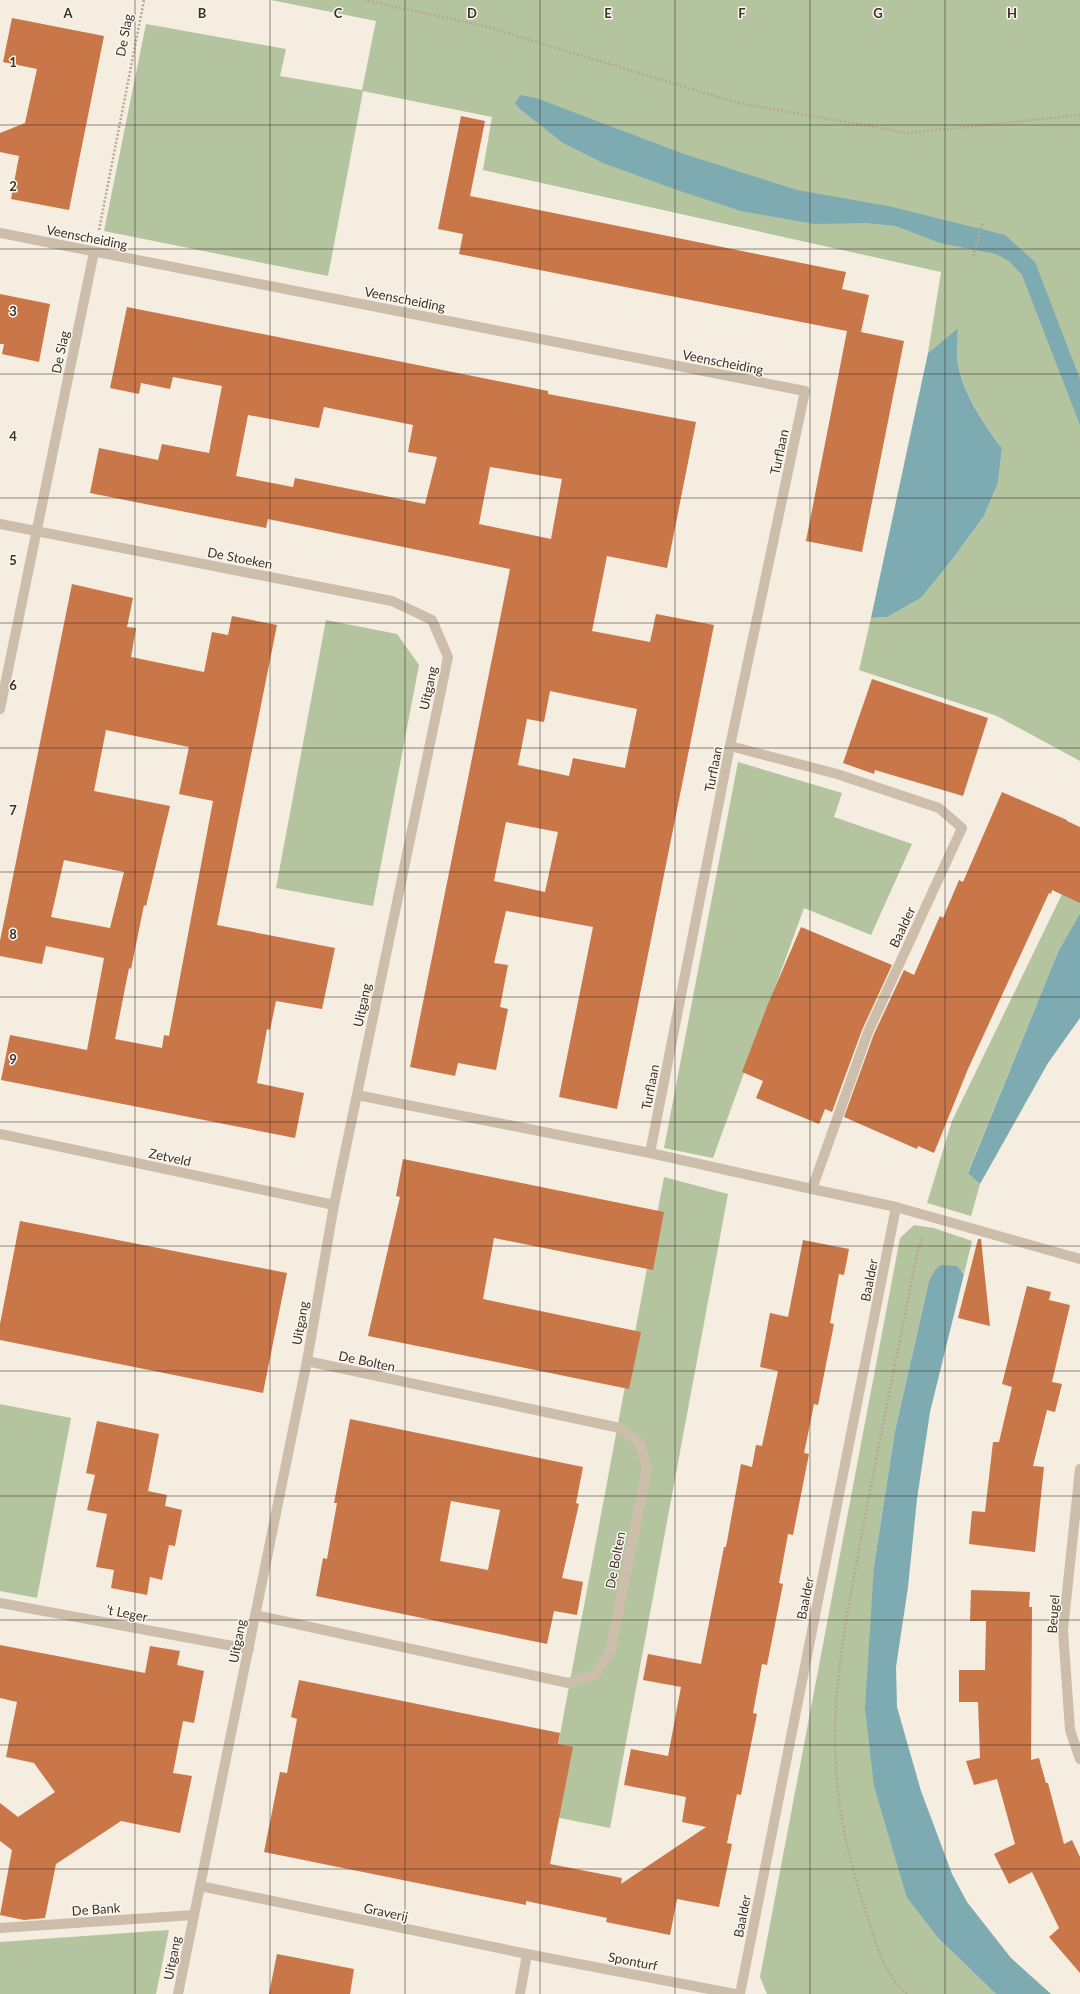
<svg xmlns="http://www.w3.org/2000/svg" width="1080" height="1994" font-family="Lato,sans-serif">
	<style>
		.green { fill: #b3c49f }
		.water { fill: #7eaab2 }
		.building { fill: #c97649; fill-rule: evenodd }
		.lines { fill: none; stroke-linecap: round; stroke-linejoin: round }
		.path { stroke: #b9a895; stroke-width: 2.5; stroke-dasharray: 2 2; stroke-linecap: butt }
		.minor { stroke: #cdbeab; stroke-width: 10 }
		.grid { fill: none; stroke: #3a312a; stroke-width: 1; stroke-opacity: 0.55 }
		.labels { text-anchor: middle; stroke-width: 3; stroke-linejoin: round; paint-order: stroke }
		.street-label { font-size: 13px; fill: #3a312a; stroke: #fbf6ed }
		.grid-label { font-size: 13px; text-anchor: middle; font-weight: bold; fill: #3a312a; stroke: #fbf6ed; stroke-width: 3; stroke-linejoin: round; paint-order: stroke }
	</style>
	<rect width="100%" height="100%" fill="#f4ede0"/>
	<g class="green">
		<path d="M271,0h809v761l-83,-45 -138,-46 12,-52 16,-1 34,-19 30,-37 33,-45 14,-33 4,-35c-19,-26 -42,-58 -45,-92 -1,-9 0,-19 1,-28l-30,25 13,-81 -458,-102 9,-53 -129,-26 -35,185 -224,-45 42,-207 140,25 -6,27 82,14 14,-69z"/>
		<polygon points="326,620 397,634 419,665 373,906 276,888"/>
		<polygon points="738,762 842,793 834,817 912,844 871,935 804,908 713,1158 664,1148"/>
		<polygon points="1080,857 1080,913 1058,952 968,1172 980,1184 971,1216 927,1203 952,1121"/>
		<polygon points="664,1177 728,1194 610,1828 545,1815"/>
		<polygon points="914,1225 934,1228 972,1241 964,1274 963,1271 929,1281 895,1431 874,1566 907,1898 938,1938 996,1994 767,1994 760,1977 900,1238"/>
		<polygon points="0,1404 71,1418 37,1598 0,1591"/>
		<polygon points="169,1930 156,1994 0,1994 0,1942"/>
	</g>
	<g class="water">
		<polygon points="520,95 536,98 684,154 797,190 888,206 1005,235 1035,262 1080,379 1080,425 1022,275 1009,261 996,254 940,243 896,226 866,223 814,224 741,211 677,190 603,163 563,143 520,109 515,103"/>
		<path d="M958,328c-1,9 -1,19 -1,28 2,32 26,67 45,92l-4,35 -14,33 -33,45 -30,37 -34,19 -16,1 57,-265z"/>
		<polygon points="1080,913 1080,1018 1048,1063 980,1184 968,1173 1058,952"/>
		<polygon points="941,1265 957,1266 964,1274 930,1412 917,1499 908,1587 896,1667 897,1707 921,1791 952,1874 967,1902 1011,1958 1051,1994 996,1994 938,1938 907,1898 874,1786 865,1708 874,1566 895,1431 929,1281 935,1270"/>
	</g>
	<g class="building">
		<polygon points="12,18 104,36 69,210 11,199 19,156 0,152 0,133 25,123 37,69 3,62"/>
		<polygon points="461,116 485,121 470,196 846,272 842,289 869,295 861,332 904,341 862,552 806,541 847,331 459,254 463,234 438,229"/>
		<polygon points="0,294 50,304 39,362 2,354 4,344 0,344"/>
		<path d="M127,307l421,84v3l148,28 -29,146 -60,-12 -15,75 58,11 6,-28 58,11 -97,484 -58,-12 34,-170 -87,-16 -12,52 14,2 -8,42 8,2 -12,61 -38,-7 -3,13 -45,-9 100,-498 -242,-50 -2,9 -176,-35 9,-45 59,12 4,-16 47,9 13,-67 -49,-9 -3,12 -29,-6 -2,11 -29,-6zM324,407l89,18 -5,27 29,5 -12,47 -130,-26 -2,9 -57,-11 12,-61 71,13zM490,467l72,12 -11,60 -72,-15zM550,691l87,18 -12,59 -52,-10 -4,18 -51,-11 9,-46 17,3zM506,822l52,10 -13,60 -51,-11z"/>
		<path d="M72,584l61,14 -6,29 9,1 -5,29 73,15 8,-40 16,3 4,-19 45,9 -60,300 118,23 -13,61 -46,-8 -6,29 -3,-1 -10,54 47,10 -9,45 -294,-58 9,-45 77,15 17,-92 -58,-12 -4,18 -42,-8v-15zM106,730l83,17 -10,47 34,7 -44,235 -5,-1 -2,13 -47,-9 14,-71 2,1 13,-64 2,1 24,-100 -76,-15zM64,860l60,12 -14,56 -59,-11z"/>
		<polygon points="872,679 988,718 963,796 875,770 874,774 843,763"/>
		<polygon points="1002,792 1067,820 1067,821 1080,827 1080,903 1052,890 1051,894 1049,893 968,1069 934,1153 918,1146 917,1149 844,1117 874,1034 904,970 914,975 940,916 943,918 959,880 963,882"/>
		<polygon points="801,927 892,965 862,1030 832,1112 825,1109 819,1124 756,1098 763,1081 742,1072 768,1004"/>
		<polygon points="403,1159 664,1212 653,1270 494,1238 483,1299 641,1332 629,1389 368,1336 400,1197 396,1196"/>
		<polygon points="20,1221 287,1273 263,1393 0,1340 0,1324"/>
		<polygon points="978,1239 981,1239 990,1326 958,1318"/>
		<polygon points="803,1240 849,1249 844,1275 839,1274 830,1323 834,1324 818,1405 814,1404 809,1429 804,1453 809,1454 793,1535 788,1534 779,1583 783,1584 767,1665 762,1664 753,1713 757,1714 741,1795 737,1794 727,1843 732,1844 719,1907 677,1899 670,1935 606,1922 607,1918 526,1901 526,1905 264,1852 280,1772 287,1773 297,1719 291,1717 299,1680 560,1733 558,1744 573,1747 550,1864 622,1878 621,1884 706,1827 682,1822 686,1797 624,1785 631,1749 668,1756 681,1687 643,1680 648,1654 701,1664 724,1547 726,1547 741,1464 752,1467 756,1445 762,1446 778,1371 760,1367 770,1313 788,1317"/>
		<polygon points="1027,1286 1051,1292 1049,1300 1070,1305 1052,1382 1062,1384 1055,1412 1047,1410 1033,1466 1044,1467 1035,1552 969,1544 972,1511 985,1512 993,1442 999,1442 1012,1387 1002,1384"/>
		<path d="M350,1419l233,48 -7,36 3,1 -17,74 21,4 -6,33 -23,-4 -7,33 -231,-48 7,-38 4,1 10,-56h-3zM451,1501l49,9 -12,60 -48,-9z"/>
		<polygon points="97,1421 159,1434 148,1491 167,1495 165,1506 182,1510 175,1546 169,1545 162,1580 150,1577 147,1595 111,1588 114,1570 96,1567 107,1514 87,1510 95,1475 86,1473"/>
		<polygon points="971,1590 1030,1592 1029,1607 1032,1607 1031,1760 1039,1758 1046,1783 1048,1783 1064,1844 1072,1840 1080,1857 1080,1973 1049,1937 1059,1928 1032,1872 1009,1884 994,1854 1015,1844 997,1779 974,1785 966,1761 980,1758 978,1702 959,1702 959,1670 985,1670 986,1621 970,1621"/>
		<polygon points="0,1645 145,1673 150,1646 180,1651 177,1665 204,1671 194,1723 183,1721 173,1773 192,1776 180,1833 121,1821 56,1864 45,1918 24,1920 0,1915 12,1850 0,1841 0,1803 18,1817 55,1792 34,1763 6,1757 17,1702 0,1698"/>
		<polygon points="277,1954 354,1969 350,1994 269,1994"/>
	</g>
	<g class="lines">
		<g class="path">
			<polyline points="364,0 484,26 738,103 908,133 1080,115"/>
			<polyline points="99,230 144,0"/>
			<polyline points="973,256 983,222"/>
			<path d="M907,1994c-25,-22 -32,-54 -42,-85 -15,-46 -27,-94 -29,-143 -5,-78 12,-157 26,-233 18,-95 37,-189 56,-283l5,-13"/>
		</g>
		<g class="minor">
			<polyline points="0,233 805,391 730,746 650,1153"/>
			<polyline points="0,524 392,601 432,620 448,657 334,1205 307,1361 178,1994"/>
			<polyline points="0,709 94,252"/>
			<polyline points="730,746 837,774 939,808 962,828 868,1032 812,1189 896,1207 1080,1259"/>
			<polyline points="357,1095 650,1153 812,1189"/>
			<polyline points="0,1134 334,1205"/>
			<polyline points="1080,1469 1063,1630 1070,1730 1080,1759"/>
			<polyline points="0,1603 249,1649"/>
			<polyline points="255,1615 568,1683 594,1675 610,1653 647,1469 640,1443 620,1428 307,1361"/>
			<polyline points="200,1886 527,1954 735,1994"/>
			<polyline points="0,1928 194,1915"/>
			<polyline points="520,1994 527,1954"/>
			<polyline points="740,1994 896,1207"/>
		</g>
	</g>
	<path class="grid" d="M135,0v1994M270,0v1994M405,0v1994M540,0v1994M675,0v1994M810,0v1994M945,0v1994M0,125h1080M0,249h1080M0,374h1080M0,498h1080M0,623h1080M0,748h1080M0,872h1080M0,997h1080M0,1122h1080M0,1246h1080M0,1371h1080M0,1496h1080M0,1620h1080M0,1745h1080M0,1869h1080"/>
	<g class="labels">
		<g class="street-label">
			<text transform="translate(124 35) rotate(-79)" y="5">De Slag</text>
			<text transform="translate(87 237) rotate(11)" y="5">Veenscheiding</text>
			<text transform="translate(405 299) rotate(11)" y="5">Veenscheiding</text>
			<text transform="translate(60 352) rotate(-78)" y="5">De Slag</text>
			<text transform="translate(723 362) rotate(11)" y="5">Veenscheiding</text>
			<text transform="translate(779 452) rotate(-78)" y="5">Turflaan</text>
			<text transform="translate(240 558) rotate(11)" y="5">De Stoeken</text>
			<text transform="translate(428 688) rotate(-78)" y="5">Uitgang</text>
			<text transform="translate(713 769) rotate(-79)" y="5">Turflaan</text>
			<text transform="translate(902 927) rotate(-65)" y="5">Baalder</text>
			<text transform="translate(362 1005) rotate(-78)" y="5">Uitgang</text>
			<text transform="translate(650 1087) rotate(-79)" y="5">Turflaan</text>
			<text transform="translate(170 1157) rotate(12)" y="5">Zetveld</text>
			<text transform="translate(869 1280) rotate(-79)" y="5">Baalder</text>
			<text transform="translate(300 1323) rotate(-80)" y="5">Uitgang</text>
			<text transform="translate(367 1361) rotate(12)" y="5">De Bolten</text>
			<text transform="translate(615 1560) rotate(-79)" y="5">De Bolten</text>
			<text transform="translate(805 1598) rotate(-79)" y="5">Baalder</text>
			<text transform="translate(127 1613) rotate(11)" y="5">'t Leger</text>
			<text transform="translate(1053 1614) rotate(-86)" y="5">Beugel</text>
			<text transform="translate(237 1641) rotate(-79)" y="5">Uitgang</text>
			<text transform="translate(96 1909) rotate(-4)" y="5">De Bank</text>
			<text transform="translate(386 1912) rotate(12)" y="5">Graverij</text>
			<text transform="translate(742 1916) rotate(-79)" y="5">Baalder</text>
			<text transform="translate(172 1958) rotate(-79)" y="5">Uitgang</text>
			<text transform="translate(633 1961) rotate(11)" y="5">Sponturf</text>
		</g>
	</g>
	<g class="grid-label">
		<text x="68" y="18">A</text>
		<text x="202" y="18">B</text>
		<text x="338" y="18">C</text>
		<text x="472" y="18">D</text>
		<text x="608" y="18">E</text>
		<text x="742" y="18">F</text>
		<text x="878" y="18">G</text>
		<text x="1012" y="18">H</text>
		<text x="13" y="67">1</text>
		<text x="13" y="191">2</text>
		<text x="13" y="316">3</text>
		<text x="13" y="441">4</text>
		<text x="13" y="565">5</text>
		<text x="13" y="690">6</text>
		<text x="13" y="815">7</text>
		<text x="13" y="939">8</text>
		<text x="13" y="1064">9</text>
	</g>
</svg>
